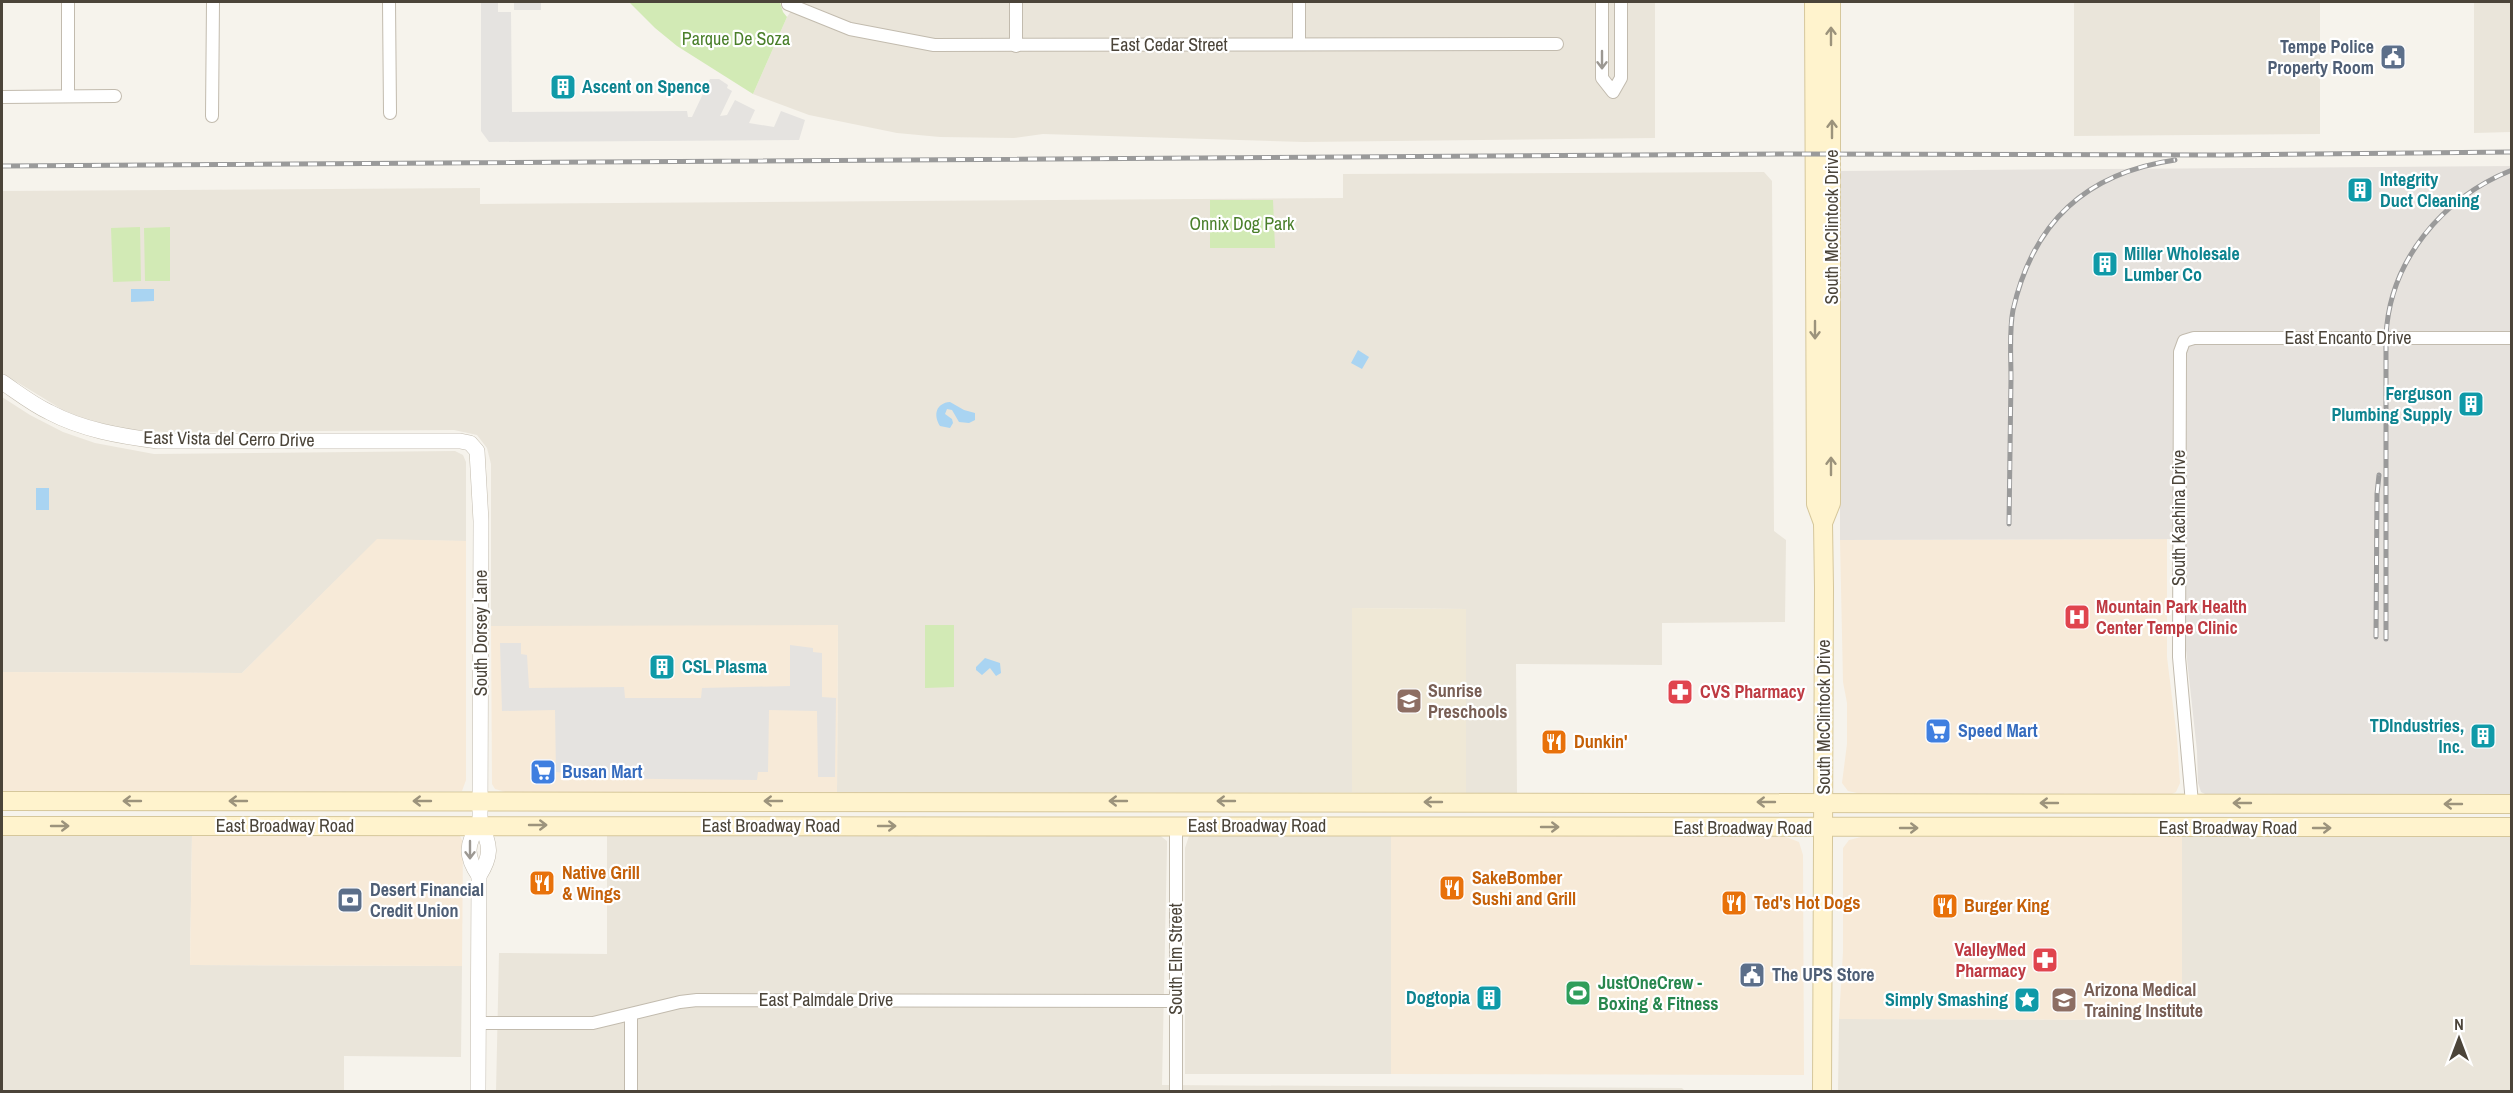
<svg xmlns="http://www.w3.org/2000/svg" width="2513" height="1093" font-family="'Archivo Narrow',sans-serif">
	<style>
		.residential { fill: #eae5da }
		.commercial { fill: #f7ead8 }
		.industrial { fill: #e6e2dd }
		.education { fill: #efe8d6 }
		.green { fill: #d2eab5 }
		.parking { fill: #e5e3e0 }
		.water { fill: #a9d4f2 }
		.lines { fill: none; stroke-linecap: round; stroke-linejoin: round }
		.minor-casing { stroke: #c2bbae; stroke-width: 14 }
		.tertiary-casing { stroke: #c2bbae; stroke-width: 16 }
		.secondary-casing { stroke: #d6c79b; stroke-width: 20 }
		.minor { stroke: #fff; stroke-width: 12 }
		.tertiary { stroke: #fff; stroke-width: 15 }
		.secondary { stroke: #fff3cd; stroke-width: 18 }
		.rail-casing { stroke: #9a9a9a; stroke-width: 5 }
		.rail { stroke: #fff; stroke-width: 3; stroke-dasharray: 9; stroke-linecap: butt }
		.oneway { stroke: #9c937c }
		.oneway2 { stroke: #9c9892 }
		.labels { text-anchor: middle; stroke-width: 4.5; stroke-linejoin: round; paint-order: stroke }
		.park-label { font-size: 18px; fill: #4a7f2a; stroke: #fff }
		.street-label { font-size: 18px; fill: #4b4439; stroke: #fff }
		.service-label { font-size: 18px; font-weight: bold; fill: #4e5e75; stroke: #fff; text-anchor: start }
		.culture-label { font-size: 18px; font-weight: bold; fill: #0d838f; stroke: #fff; text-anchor: start }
		.health-label { font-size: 18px; font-weight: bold; fill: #be3a42; stroke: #fff; text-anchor: start }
		.education-label { font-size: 18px; font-weight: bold; fill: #785e54; stroke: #fff; text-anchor: start }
		.shop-label { font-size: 18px; font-weight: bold; fill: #366cbe; stroke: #fff; text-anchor: start }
		.food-label { font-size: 18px; font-weight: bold; fill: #c56008; stroke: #fff; text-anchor: start }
		.leisure-label { font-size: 18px; font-weight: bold; fill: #27864d; stroke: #fff; text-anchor: start }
	</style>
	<rect width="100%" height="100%" fill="#f6f3ec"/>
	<g class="residential">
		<polygon points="797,2 1655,2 1655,138 1304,142 1043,134 1014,138 940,137 897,133 809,115 753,94 787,17"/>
		<polygon points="2074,2 2320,2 2320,134 2074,136"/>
		<polygon points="2474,2 2511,2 2511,132 2474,133"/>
		<polygon points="1764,172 1772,181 1774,531 1786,540 1785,622 1662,623 1662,665 1516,664 1517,794 1466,793 1466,609 1353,608 1352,792 837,792 838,626 491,626 491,464 487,448 477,435 454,430 167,432 125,429 85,419 63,410 2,373 2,191 480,188 480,204 1343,198 1343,174"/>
		<polygon points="2,397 30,415 63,432 95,443 154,454 455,451 463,455 466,462 466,541 377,540 242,673 2,672"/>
		<polygon points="2,834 192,834 190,965 462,966 461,1057 344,1056 344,1091 2,1092"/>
		<polygon points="607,834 1158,834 1167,841 1167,846 1162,1085 1682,1088 1685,1091 496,1092 499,953 607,954"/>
		<polygon points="1194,834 1391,835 1391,1074 1185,1074 1185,848 1189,836"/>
		<polygon points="2182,836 2511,836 2511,1091 1838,1092 1839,1019 2182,1020"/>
	</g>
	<g class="commercial">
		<polygon points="377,539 466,541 466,780 462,791 2,792 2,672 242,673"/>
		<polygon points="2167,539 2167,657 2177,738 2180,783 2176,792 2172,794 1857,793 1848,791 1842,783 1847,744 1847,703 1843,682 1840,540"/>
		<polygon points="838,625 837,792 509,793 495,789 492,784 491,626"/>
		<polygon points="454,833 460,836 463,842 462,966 190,965 192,834"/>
		<polygon points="1391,835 1786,837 1799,842 1803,855 1804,1075 1391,1074"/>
		<polygon points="2182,836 2182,1020 1839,1019 1843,952 1843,848 1849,840 1861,837"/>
	</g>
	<polygon class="industrial" points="2511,166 2511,795 2207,795 2201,792 2198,783 2197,751 2186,650 2185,539 1840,540 1840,171"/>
	<polygon class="education" points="1352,608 1466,609 1466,793 1352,792"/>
	<g class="green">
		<polygon points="629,2 780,2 783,12 787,17 753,94 677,46 655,28"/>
		<polygon points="1210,200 1273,200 1275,248 1210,248"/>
		<polygon points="140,227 141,281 113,282 111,228"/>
		<polygon points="170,227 170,281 145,281 144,228"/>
		<polygon points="925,625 954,625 954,687 925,688"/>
	</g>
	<g class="parking">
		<polygon points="481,2 498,2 498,12 511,12 512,112 687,111 688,117 692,117 710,79 719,79 728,85 727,88 732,91 720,116 727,115 735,100 755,110 749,123 774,127 781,111 805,120 799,140 489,142 481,131"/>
		<rect x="514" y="2" width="27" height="8"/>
		<polygon points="500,643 521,643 521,654 527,655 529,688 624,687 625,698 701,698 702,688 790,686 790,645 813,648 813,652 822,653 822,697 836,698 835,777 818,777 817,711 769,710 768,772 758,772 757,780 565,778 565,773 556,772 555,710 502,711"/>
	</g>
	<g class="water">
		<polygon points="131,289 154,289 154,301 131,302"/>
		<polygon points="1358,350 1369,357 1362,369 1351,363"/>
		<path d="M950,402l14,8 11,3v7l-6,3 -10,-1 -7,-12 -5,-1 -2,5 7,5 1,4 -3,5 -10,-2c-7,-11 -4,-23 10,-24z"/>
		<rect x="36" y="488" width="13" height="22"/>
		<polygon points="985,658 1000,663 1001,673 996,676 990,668 982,675 976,670 976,667"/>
	</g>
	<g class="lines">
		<g class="minor-casing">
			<g id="minor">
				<polyline points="68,2 68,96"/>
				<polyline points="389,2 390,113"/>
				<polyline points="789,2 788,4 850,29 934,45 1557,44"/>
				<polyline points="1299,2 1299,44"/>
				<polyline points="1602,2 1602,78 1613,92 1621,78 1621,2"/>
				<polyline points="1016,46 1016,2"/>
				<polyline points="2,97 115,96"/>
				<polyline points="212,116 213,2"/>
				<polyline points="2192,803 2179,657 2180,352 2184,341 2194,338 2512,338"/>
				<polyline points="631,1015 631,1092"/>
				<polyline points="479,1023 593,1023 680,1002 697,1000 1176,1001"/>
				<polyline points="1176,1092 1176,826"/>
			</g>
		</g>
		<g class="tertiary-casing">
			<g id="tertiary">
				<path d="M2,382c15,10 30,22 47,30 34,18 71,24 109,29h302l10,2 7,8 4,70 -1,304c12,20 11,32 -1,51l-1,216"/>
				<path d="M479,876c-13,-19 -14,-32 1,-51"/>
			</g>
		</g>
		<g class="secondary-casing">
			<g id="secondary">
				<polyline points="1814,2 1816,504 1823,523 1824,588 1822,1092"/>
				<polyline points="1823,523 1831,503 1831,2"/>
				<polyline points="2,801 2512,804"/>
				<polyline points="2,826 2512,827"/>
			</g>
		</g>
		<use href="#minor" class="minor"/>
		<use href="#tertiary" class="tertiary"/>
		<use href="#secondary" class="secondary"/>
		<g class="rail-casing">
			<g id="rail">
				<polyline points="2,166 1790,154 2222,155 2512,152"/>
				<path d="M2009,524c1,-48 1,-97 2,-146 0,-21 -2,-47 2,-68 20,-88 73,-137 162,-150"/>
				<polyline points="2376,637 2377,494 2379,475"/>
				<path d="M2386,639v-302c3,-76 56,-139 126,-167"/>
			</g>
		</g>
		<use href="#rail" class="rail"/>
	</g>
	<defs><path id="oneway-shaft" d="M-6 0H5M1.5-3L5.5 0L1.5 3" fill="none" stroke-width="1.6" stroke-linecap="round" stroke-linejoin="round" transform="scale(1.5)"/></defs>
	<g class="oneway">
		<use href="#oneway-shaft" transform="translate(1831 36) rotate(-90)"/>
		<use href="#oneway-shaft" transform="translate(1832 129) rotate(-90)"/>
		<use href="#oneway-shaft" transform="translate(1815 330) rotate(90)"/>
		<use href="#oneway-shaft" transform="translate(1831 466) rotate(-90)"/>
		<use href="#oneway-shaft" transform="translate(132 801) rotate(180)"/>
		<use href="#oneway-shaft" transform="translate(238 801) rotate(-180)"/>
		<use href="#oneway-shaft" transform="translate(422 801) rotate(-180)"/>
		<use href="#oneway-shaft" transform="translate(773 801) rotate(180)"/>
		<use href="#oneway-shaft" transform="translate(1118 801) rotate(180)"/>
		<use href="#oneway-shaft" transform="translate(1226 801) rotate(-180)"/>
		<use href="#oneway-shaft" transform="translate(1433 802) rotate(-180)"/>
		<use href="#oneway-shaft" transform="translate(1766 802) rotate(-180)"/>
		<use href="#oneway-shaft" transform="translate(2049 803) rotate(-180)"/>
		<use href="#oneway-shaft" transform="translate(2242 803) rotate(-180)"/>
		<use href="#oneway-shaft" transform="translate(2453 804) rotate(-180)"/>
		<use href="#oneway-shaft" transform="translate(538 825)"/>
		<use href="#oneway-shaft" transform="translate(60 826)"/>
		<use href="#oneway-shaft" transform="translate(887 826)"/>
		<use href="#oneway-shaft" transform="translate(1550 827)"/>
		<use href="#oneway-shaft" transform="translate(1909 828)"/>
		<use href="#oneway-shaft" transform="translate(2322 828)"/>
	</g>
	<g class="oneway2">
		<use href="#oneway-shaft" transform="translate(1602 60) rotate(90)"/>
		<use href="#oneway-shaft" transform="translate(470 850) rotate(90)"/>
	</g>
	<defs>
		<g id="civic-square" transform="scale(1.35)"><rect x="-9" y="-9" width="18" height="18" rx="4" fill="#5c6f8a" stroke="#fff"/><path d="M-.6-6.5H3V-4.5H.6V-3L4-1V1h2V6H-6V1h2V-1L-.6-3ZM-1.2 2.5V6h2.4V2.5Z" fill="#fff"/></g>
		<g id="building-square" transform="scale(1.35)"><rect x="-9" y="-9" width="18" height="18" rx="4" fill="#0f9aa8" stroke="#fff"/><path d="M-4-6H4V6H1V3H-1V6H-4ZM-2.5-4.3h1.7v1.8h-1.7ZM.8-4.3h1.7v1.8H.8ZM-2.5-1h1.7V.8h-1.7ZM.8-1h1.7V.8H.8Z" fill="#fff"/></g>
		<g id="hospital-square" transform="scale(1.35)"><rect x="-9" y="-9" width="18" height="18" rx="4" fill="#e0444e" stroke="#fff"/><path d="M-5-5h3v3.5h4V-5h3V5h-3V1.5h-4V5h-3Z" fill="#fff"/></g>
		<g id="pharmacy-square" transform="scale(1.35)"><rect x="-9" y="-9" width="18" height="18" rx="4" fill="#e0444e" stroke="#fff"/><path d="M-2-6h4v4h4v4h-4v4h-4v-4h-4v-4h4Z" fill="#fff"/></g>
		<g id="school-square" transform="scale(1.35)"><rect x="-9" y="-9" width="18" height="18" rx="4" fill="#8d6e63" stroke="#fff"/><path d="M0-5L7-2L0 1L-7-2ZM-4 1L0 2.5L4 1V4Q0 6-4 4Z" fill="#fff"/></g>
		<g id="supermarket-square" transform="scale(1.35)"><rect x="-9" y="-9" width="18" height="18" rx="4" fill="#3f7fe0" stroke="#fff"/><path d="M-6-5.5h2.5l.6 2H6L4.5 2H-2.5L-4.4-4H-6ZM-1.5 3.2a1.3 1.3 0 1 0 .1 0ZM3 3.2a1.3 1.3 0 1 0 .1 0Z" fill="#fff"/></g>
		<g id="restaurant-square" transform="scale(1.35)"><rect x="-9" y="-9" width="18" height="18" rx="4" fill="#e8710a" stroke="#fff"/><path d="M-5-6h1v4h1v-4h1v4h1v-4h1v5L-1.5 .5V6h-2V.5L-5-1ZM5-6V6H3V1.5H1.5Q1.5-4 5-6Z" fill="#fff"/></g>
		<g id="bank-square" transform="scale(1.35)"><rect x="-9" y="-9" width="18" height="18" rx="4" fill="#5c6f8a" stroke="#fff"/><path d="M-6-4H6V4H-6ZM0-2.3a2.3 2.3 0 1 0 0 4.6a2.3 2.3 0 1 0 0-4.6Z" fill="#fff"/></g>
		<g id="stadium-square" transform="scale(1.35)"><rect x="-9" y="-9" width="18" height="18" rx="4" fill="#2e9e5b" stroke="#fff"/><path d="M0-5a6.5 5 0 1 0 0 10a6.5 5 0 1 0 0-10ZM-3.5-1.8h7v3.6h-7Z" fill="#fff"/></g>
		<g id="sight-square" transform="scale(1.35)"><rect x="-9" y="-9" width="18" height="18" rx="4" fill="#0f9aa8" stroke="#fff"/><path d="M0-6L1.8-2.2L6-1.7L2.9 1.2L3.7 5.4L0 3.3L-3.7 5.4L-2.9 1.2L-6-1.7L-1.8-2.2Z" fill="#fff"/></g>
		<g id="university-square" transform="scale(1.35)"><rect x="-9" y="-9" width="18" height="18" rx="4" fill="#8d6e63" stroke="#fff"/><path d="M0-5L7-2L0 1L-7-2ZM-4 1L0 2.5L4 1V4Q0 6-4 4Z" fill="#fff"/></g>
	</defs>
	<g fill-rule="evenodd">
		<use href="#civic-square" x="2393" y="57"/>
		<use href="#building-square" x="563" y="87"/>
		<use href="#building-square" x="2360" y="190"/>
		<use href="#building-square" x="2105" y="264"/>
		<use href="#building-square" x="2471" y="404"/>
		<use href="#hospital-square" x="2077" y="617"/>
		<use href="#building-square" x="662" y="667"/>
		<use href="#pharmacy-square" x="1680" y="692"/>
		<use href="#school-square" x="1409" y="701"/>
		<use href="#supermarket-square" x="1938" y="731"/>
		<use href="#building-square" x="2483" y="736"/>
		<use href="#restaurant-square" x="1554" y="742"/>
		<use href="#supermarket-square" x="543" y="772"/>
		<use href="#restaurant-square" x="542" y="883"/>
		<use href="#restaurant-square" x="1452" y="888"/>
		<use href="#bank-square" x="350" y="900"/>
		<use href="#restaurant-square" x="1734" y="903"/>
		<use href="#restaurant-square" x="1945" y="906"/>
		<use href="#pharmacy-square" x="2045" y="960"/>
		<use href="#civic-square" x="1752" y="975"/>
		<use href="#stadium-square" x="1578" y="993"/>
		<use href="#building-square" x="1489" y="998"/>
		<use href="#sight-square" x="2027" y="1000"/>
		<use href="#university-square" x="2064" y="1000"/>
	</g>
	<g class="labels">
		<g class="park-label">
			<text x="736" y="45">Parque De Soza</text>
			<text x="1242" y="230">Onnix Dog Park</text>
		</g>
		<g class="street-label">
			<text x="1169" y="51">East Cedar Street</text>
			<text transform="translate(1832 227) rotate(-90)" y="6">South McClintock Drive</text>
			<text x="2348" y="344">East Encanto Drive</text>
			<text transform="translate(229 439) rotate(1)" y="6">East Vista del Cerro Drive</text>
			<text transform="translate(2179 518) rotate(-90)" y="6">South Kachina Drive</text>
			<text transform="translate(481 633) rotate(-90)" y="6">South Dorsey Lane</text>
			<text transform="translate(1824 717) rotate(-90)" y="6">South McClintock Drive</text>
			<text x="285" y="832">East Broadway Road</text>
			<text x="771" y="832">East Broadway Road</text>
			<text x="1257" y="832">East Broadway Road</text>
			<text x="1743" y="834">East Broadway Road</text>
			<text x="2228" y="834">East Broadway Road</text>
			<text transform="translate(1176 959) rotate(-90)" y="6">South Elm Street</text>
			<text x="826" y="1006">East Palmdale Drive</text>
		</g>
		<g class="service-label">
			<text x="2374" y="53" text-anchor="end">Tempe Police<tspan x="2374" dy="21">Property Room</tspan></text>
			<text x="370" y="896">Desert Financial<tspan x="370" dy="21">Credit Union</tspan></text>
			<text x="1772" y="981">The UPS Store</text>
		</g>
		<g class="culture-label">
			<text x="582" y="93">Ascent on Spence</text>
			<text x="2380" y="186">Integrity<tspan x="2380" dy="21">Duct Cleaning</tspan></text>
			<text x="2124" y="260">Miller Wholesale<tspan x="2124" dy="21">Lumber Co</tspan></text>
			<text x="2452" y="400" text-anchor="end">Ferguson<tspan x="2452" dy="21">Plumbing Supply</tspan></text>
			<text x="682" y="673">CSL Plasma</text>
			<text x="2464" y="732" text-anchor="end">TDIndustries,<tspan x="2464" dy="21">Inc.</tspan></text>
			<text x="1470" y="1004" text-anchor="end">Dogtopia</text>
			<text x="2008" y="1006" text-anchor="end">Simply Smashing</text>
		</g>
		<g class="health-label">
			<text x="2096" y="613">Mountain Park Health<tspan x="2096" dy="21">Center Tempe Clinic</tspan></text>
			<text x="1700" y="698">CVS Pharmacy</text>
			<text x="2026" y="956" text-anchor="end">ValleyMed<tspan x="2026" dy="21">Pharmacy</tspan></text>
		</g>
		<g class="education-label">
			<text x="1428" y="697">Sunrise<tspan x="1428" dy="21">Preschools</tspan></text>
			<text x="2084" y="996">Arizona Medical<tspan x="2084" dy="21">Training Institute</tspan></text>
		</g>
		<g class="shop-label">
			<text x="1958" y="737">Speed Mart</text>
			<text x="562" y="778">Busan Mart</text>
		</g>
		<g class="food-label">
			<text x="1574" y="748">Dunkin'</text>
			<text x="562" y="879">Native Grill<tspan x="562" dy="21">&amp; Wings</tspan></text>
			<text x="1472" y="884">SakeBomber<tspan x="1472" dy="21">Sushi and Grill</tspan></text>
			<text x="1754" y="909">Ted's Hot Dogs</text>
			<text x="1964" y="912">Burger King</text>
		</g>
		<g class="leisure-label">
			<text x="1598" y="989">JustOneCrew -<tspan x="1598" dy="21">Boxing &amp; Fitness</tspan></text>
		</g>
	</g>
	<rect width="2513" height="1093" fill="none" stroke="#4b4439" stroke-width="6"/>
	<g transform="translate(2459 1039)" stroke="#ffffff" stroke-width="4.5" paint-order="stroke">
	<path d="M0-4.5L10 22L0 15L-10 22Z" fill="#4b4439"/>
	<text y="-9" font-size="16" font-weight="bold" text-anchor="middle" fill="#4b4439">N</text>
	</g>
</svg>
